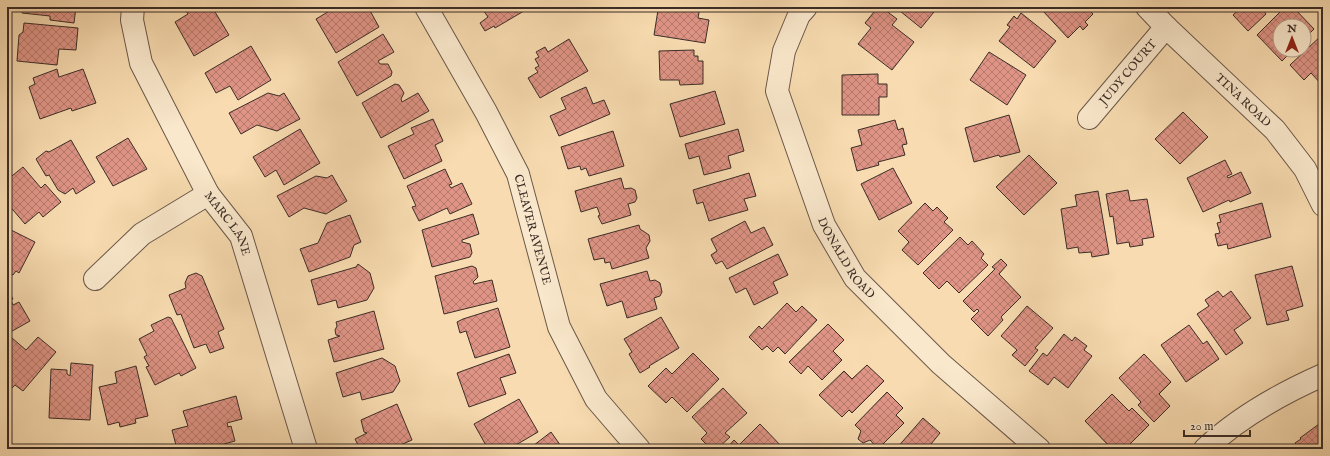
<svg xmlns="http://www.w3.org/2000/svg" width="1330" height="456" font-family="'IM FELL English',serif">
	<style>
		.building { fill: url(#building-cross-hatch); stroke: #3b2d27 }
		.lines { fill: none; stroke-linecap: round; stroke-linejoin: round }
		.minor-casing { stroke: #6a5849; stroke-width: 24 }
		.minor { stroke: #fae8cc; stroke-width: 22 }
		.labels { text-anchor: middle; stroke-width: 4; stroke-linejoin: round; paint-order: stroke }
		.street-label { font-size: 12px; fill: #3b2d27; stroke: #fae8cc }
	</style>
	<defs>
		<pattern id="building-cross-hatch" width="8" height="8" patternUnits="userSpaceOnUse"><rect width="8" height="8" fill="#df9485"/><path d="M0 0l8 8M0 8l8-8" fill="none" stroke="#b6796d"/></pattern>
	</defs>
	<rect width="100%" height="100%" fill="#f8dbb0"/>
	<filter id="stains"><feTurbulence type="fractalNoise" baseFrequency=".005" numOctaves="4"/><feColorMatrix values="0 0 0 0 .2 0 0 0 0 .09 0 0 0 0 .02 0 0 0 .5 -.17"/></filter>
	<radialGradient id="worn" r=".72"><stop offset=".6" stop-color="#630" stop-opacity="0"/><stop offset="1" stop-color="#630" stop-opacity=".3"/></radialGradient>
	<g class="building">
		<polygon points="23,7 76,7 74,23 50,20 50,16 22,13"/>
		<polygon points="184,7 212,7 229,35 194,56 175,22 188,14"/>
		<polygon points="222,7 242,7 235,11"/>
		<polygon points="308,7 317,7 310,11"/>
		<polygon points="336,7 368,7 379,27 336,53 316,19"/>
		<polygon points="481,7 528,7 529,8 495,28 494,26 485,31 480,23 488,17"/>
		<polygon points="664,7 700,7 698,18 709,20 705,43 654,35 658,10 663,11"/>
		<polygon points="878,7 881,7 897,19 892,25 914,42 892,70 858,44 871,28 865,23"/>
		<polygon points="895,7 938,7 921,28"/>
		<polygon points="1045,7 1086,7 1093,14 1085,22 1088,25 1083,30 1080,26 1068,38 1042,10"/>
		<polygon points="1242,7 1267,7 1263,10 1266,14 1248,31 1233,15"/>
		<polygon points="1285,7 1293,7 1314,29 1304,39 1304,26 1280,26 1280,50 1293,50 1282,61 1257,35"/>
		<polygon points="1021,13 1056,41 1034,68 999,41 1010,27 1007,25 1014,16 1017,19"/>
		<polygon points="24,23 78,28 76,50 59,49 57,65 17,61 19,35 23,32"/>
		<polygon points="383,34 394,52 378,61 380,64 388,64 392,72 391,76 357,96 338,62"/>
		<polygon points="1323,34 1323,86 1311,73 1304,80 1290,65"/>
		<polygon points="569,39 588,71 540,98 528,78 538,72 535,68 539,66 535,59 539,57 536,52 545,47 548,52"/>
		<polygon points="251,46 271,80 238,100 230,86 216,93 205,73"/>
		<polygon points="694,50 694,56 698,56 698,61 703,61 703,84 680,85 679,80 660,80 659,51"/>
		<polygon points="989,52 1026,75 1007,105 970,80"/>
		<polygon points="57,69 59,77 83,69 96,103 72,111 71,108 40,119 29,87 35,84 33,78"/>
		<polygon points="878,74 878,84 887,84 887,97 879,97 879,115 842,115 842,75"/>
		<polygon points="395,84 399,85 404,93 401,99 402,102 418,93 429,111 381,138 362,103"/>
		<polygon points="586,87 593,104 604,100 610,114 559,136 550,116 566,109 561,98"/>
		<polygon points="715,91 725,124 680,137 670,104"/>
		<polygon points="268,93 279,96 284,93 300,119 277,131 257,125 241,134 229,113"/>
		<polygon points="1183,112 1208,137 1180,164 1155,139"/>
		<polygon points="1009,115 1020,152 1000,157 999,155 974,162 965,128"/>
		<polygon points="433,119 443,141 435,145 442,161 404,179 388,146 414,134 411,128"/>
		<polygon points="895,120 898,130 903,128 907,144 902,145 905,155 878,162 879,165 857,171 851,148 862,145 858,130"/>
		<polygon points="300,129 320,163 284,185 276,170 265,177 253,157"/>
		<polygon points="738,129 744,151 728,156 731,168 704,175 699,156 689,159 685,144"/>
		<polygon points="613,131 624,166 589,176 586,168 581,170 580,166 568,169 561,147"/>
		<polygon points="128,138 147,169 113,186 96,157"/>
		<polygon points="71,140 95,182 76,194 73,188 65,194 58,190 49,175 46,176 36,159 46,151 49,152"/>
		<polygon points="1029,155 1057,183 1024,215 996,187"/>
		<polygon points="1225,160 1232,174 1227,176 1228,178 1241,172 1251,193 1230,202 1229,200 1203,212 1187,178"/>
		<polygon points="23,167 41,188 45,184 61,202 43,217 39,212 25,224 7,203 7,180"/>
		<polygon points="893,168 912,203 879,220 861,184"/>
		<polygon points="445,169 452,184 449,185 451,188 462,183 472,204 450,214 447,208 419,221 412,207 416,206 407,186"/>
		<polygon points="749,173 756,196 744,199 748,210 709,221 703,202 697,204 693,190"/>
		<polygon points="332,175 347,201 326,214 304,208 289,217 277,196 316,176 327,178"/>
		<polygon points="621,178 624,189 631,188 635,190 637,198 635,202 628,204 631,215 602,224 598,216 600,215 597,207 581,212 575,191"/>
		<polygon points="1128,190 1130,201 1147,199 1154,237 1142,239 1143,245 1130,247 1129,242 1117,244 1113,216 1110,217 1106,194"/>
		<polygon points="1098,191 1109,254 1092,257 1091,252 1079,253 1078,247 1067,249 1061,209 1077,206 1075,195"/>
		<polygon points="925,203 933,211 937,207 948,218 944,222 953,230 918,265 902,250 909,242 898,231"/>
		<polygon points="1262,203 1271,237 1228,249 1227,244 1218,246 1215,234 1220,233 1217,223 1221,222 1219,215"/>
		<polygon points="473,214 479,234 462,240 462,242 470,244 472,253 470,257 432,267 422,230"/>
		<polygon points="350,215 361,242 354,245 350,257 309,272 300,249 318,243 327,223"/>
		<polygon points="745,221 751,233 764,227 773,245 727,269 722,261 716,264 711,255 717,251 711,239"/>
		<polygon points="639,225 640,229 649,235 650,241 646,248 649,258 612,269 610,262 605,263 604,258 594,260 588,239"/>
		<polygon points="7,228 35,242 19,273 16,271 13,275 7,272"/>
		<polygon points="960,237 968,245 972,241 984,254 981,258 988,265 959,293 947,281 939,289 923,273"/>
		<polygon points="778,254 788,275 773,282 778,293 754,305 746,288 736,293 729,278"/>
		<polygon points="1001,259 1007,265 999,274 1021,297 1001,317 1003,320 988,336 971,319 979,311 977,309 974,312 963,301 995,269 992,267"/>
		<polygon points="358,264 370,273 374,288 367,300 338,308 336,300 318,305 311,280 356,267"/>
		<polygon points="472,266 476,268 478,277 473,282 474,284 492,280 497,301 444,314 435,276"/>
		<polygon points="1292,266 1303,306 1286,311 1289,320 1267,325 1255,275"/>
		<polygon points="647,271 650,281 655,280 660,283 662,292 660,296 654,298 657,309 627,318 622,301 607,306 600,284"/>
		<polygon points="196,273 202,276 224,329 218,332 224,348 210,353 206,344 194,348 181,314 177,315 169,295 186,288 185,283 188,276"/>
		<polygon points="7,288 13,299 11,300 13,305 19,302 30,321 7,334"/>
		<polygon points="1218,291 1223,297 1231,291 1251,318 1234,330 1243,343 1226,355 1197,314 1209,306 1205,300"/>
		<polygon points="787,303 796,312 802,306 817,320 785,354 778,347 773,352 767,346 762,350 749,337 759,326 762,329"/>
		<polygon points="1027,306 1053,328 1035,348 1038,350 1025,366 1012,355 1017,350 1001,336"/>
		<polygon points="498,308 510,347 475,358 466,331 460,333 457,322 463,319"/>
		<polygon points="374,311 384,349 334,362 328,340 340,336 336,335 335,330 337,326 336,322"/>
		<polygon points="168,317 171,318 196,368 181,376 179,373 155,385 146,367 149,366 144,357 147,355 139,339 154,331 151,325"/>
		<polygon points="661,317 679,348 649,366 650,367 640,373 629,354 632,352 624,339"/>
		<polygon points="828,324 844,340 833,351 842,360 822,380 808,366 801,374 789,362"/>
		<polygon points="1189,325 1203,344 1207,341 1219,359 1186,382 1161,345"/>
		<polygon points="1064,334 1072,341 1075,337 1087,346 1084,350 1092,356 1068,388 1054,377 1048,385 1029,371 1043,353 1047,356"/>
		<polygon points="38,337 56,352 23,391 15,385 9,391 7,389 7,344 12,338 26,350"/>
		<polygon points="693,353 719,379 687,412 672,397 666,403 648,386 666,368 672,374"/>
		<polygon points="509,354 516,373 500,378 506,394 469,407 457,373"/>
		<polygon points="1144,354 1171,382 1159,394 1170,406 1154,422 1138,405 1141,402 1119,378"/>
		<polygon points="382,358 395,366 400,381 393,392 362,400 360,392 343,397 336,373"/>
		<polygon points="71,363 93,365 90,420 49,418 51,369 67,370 67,374 70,376"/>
		<polygon points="867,365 884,381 852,413 849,410 842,417 819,395 844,371 852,379"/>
		<polygon points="136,366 148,416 135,419 136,423 120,427 119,422 108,425 99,387 117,383 115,372"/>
		<polygon points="723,388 747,413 725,433 730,437 717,449 711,449 701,439 707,433 692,417"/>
		<polygon points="887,392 903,408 896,415 904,423 878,449 870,440 863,443 858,439 861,431 855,425"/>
		<polygon points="1112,394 1129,411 1132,408 1149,425 1125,449 1112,449 1085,421"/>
		<polygon points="236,396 242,419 227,423 228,427 231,426 235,441 206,449 177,449 172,430 188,426 183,411"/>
		<polygon points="519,399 538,432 509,449 488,449 474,424"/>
		<polygon points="397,404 412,440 391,449 360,449 355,439 367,433 364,432 361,420"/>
		<polygon points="923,418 940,433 927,449 896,449"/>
		<polygon points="760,424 784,449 726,449 734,440 739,445"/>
		<polygon points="1319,424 1323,429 1323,449 1294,449 1297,446 1295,443 1301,439 1300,438"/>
		<polygon points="551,432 563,449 529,449"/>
	</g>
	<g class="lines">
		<g class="minor-casing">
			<g id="minor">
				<path id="s1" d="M133,7l-1,13 9,43 67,131 33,42 65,213"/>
				<path id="s2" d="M426,7l60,105 32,62 41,153 37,72 43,50"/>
				<path id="s3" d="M806,7l-7,8 -15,36 -7,40 47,134 31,53 86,86 98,85"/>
				<path id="s4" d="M1147,7l19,20 109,103 30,39 18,36"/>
				<path id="s5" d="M1089,118l77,-91"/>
				<polyline points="95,279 142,234 208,194"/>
				<path d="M1205,449c34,-32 75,-55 118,-74"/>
			</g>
		</g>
		<use href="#minor" class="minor"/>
	</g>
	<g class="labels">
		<g class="street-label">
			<text dy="4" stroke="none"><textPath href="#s5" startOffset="60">JUDY COURT</textPath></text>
			<text dy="4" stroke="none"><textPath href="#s4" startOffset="134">TINA ROAD</textPath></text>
			<text dy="4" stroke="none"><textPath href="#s1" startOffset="240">MARC LANE</textPath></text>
			<text dy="4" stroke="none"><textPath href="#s2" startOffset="248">CLEAVER AVENUE</textPath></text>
			<text dy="4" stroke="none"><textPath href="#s3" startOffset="272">DONALD ROAD</textPath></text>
		</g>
	</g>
	<rect width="1330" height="456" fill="none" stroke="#f8dbb0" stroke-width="24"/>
	<rect x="8" y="8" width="1314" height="440" fill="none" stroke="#3b2d27" stroke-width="2"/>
	<rect x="12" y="12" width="1306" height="432" fill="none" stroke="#3b2d27"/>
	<g transform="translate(1292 38)"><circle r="19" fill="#fae8cc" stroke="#ae9d8a"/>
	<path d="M0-3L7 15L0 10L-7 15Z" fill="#8f2418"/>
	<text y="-6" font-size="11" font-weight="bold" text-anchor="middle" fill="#3b2d27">N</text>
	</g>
	<path d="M1184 430v6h66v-6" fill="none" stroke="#3b2d27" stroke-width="2"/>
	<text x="1190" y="430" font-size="12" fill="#3b2d27" stroke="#fae8cc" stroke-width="3" paint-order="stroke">20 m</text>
	<rect width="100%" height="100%" filter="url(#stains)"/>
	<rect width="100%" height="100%" fill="url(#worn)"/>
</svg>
